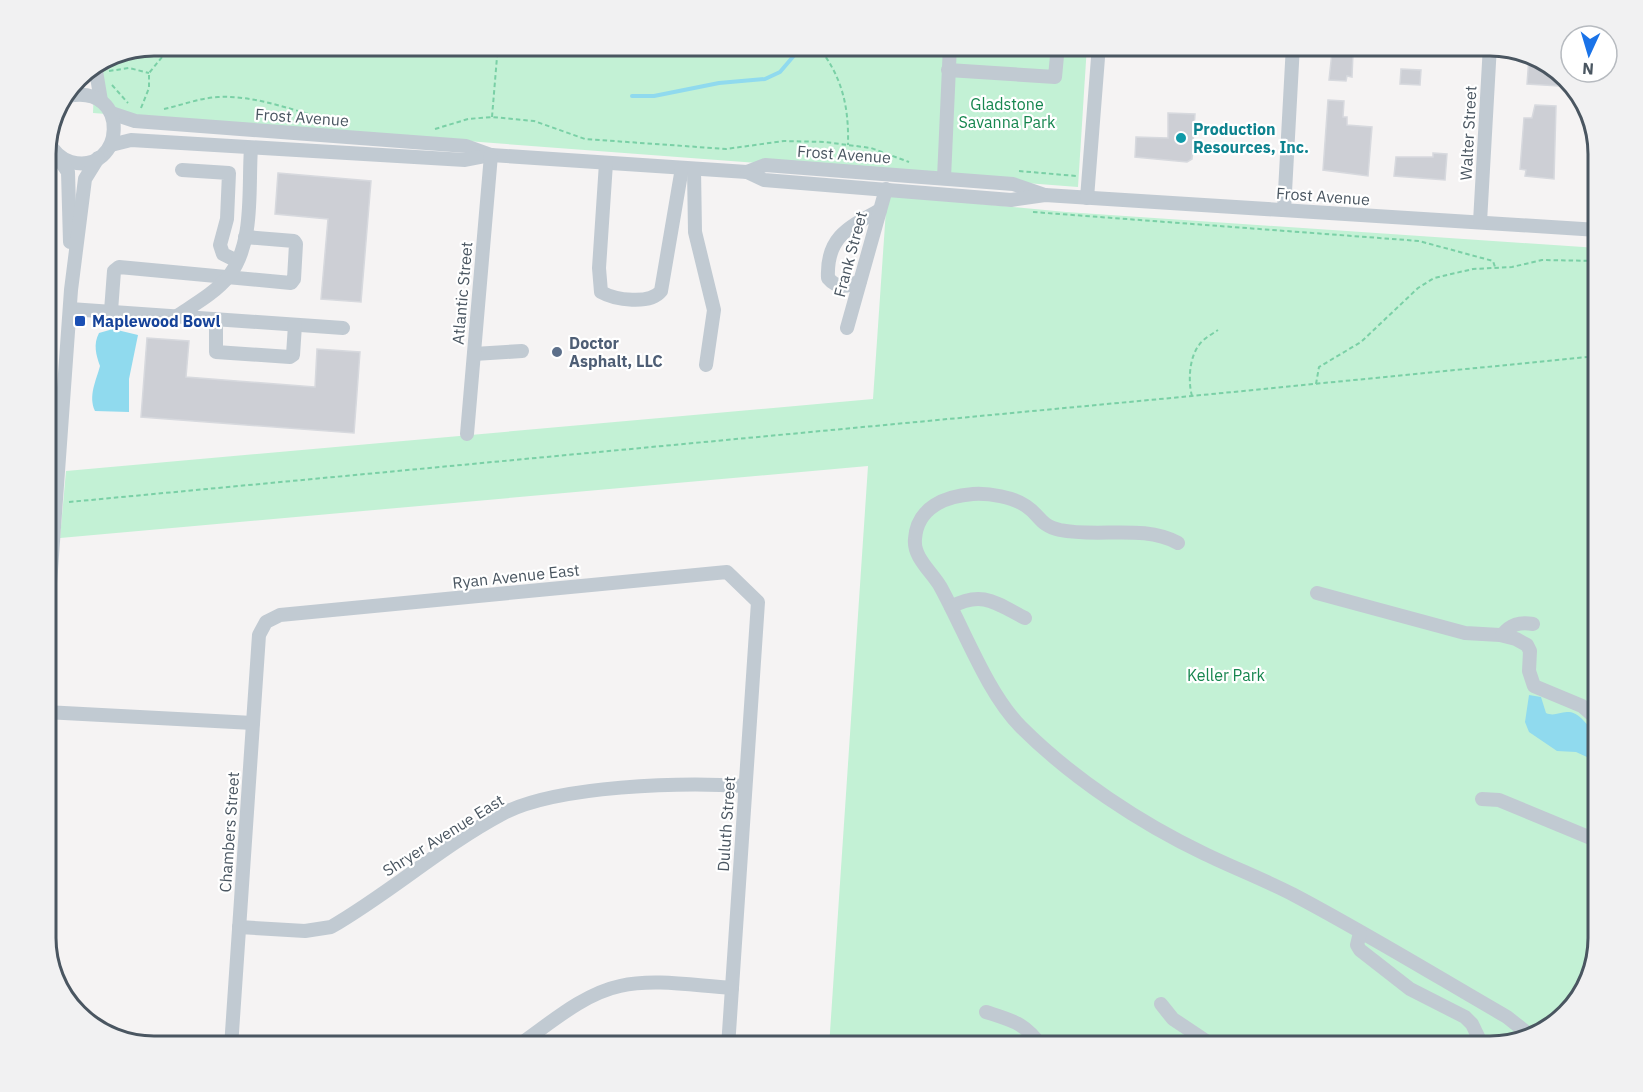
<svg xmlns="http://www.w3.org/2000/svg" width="1643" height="1092" font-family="'IBM Plex Sans',sans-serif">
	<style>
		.green { fill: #c3f1d5 }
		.water { fill: #90daee }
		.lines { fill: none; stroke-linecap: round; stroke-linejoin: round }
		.stream { stroke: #90daee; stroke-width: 4 }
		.building { fill: #cdcfd5; stroke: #d7d9de; stroke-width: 1.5 }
		.path { stroke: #7ad0a6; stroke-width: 2; stroke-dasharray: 4.5 3; stroke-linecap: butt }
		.minor { stroke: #c1cad2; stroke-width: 14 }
		.culture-dot { fill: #0f9aa8; stroke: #fff; stroke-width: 2 }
		.transit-dot { fill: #1a4fb4; stroke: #fff; stroke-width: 2 }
		.service-dot { fill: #5c6f8a; stroke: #fff; stroke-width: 2 }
		.labels { text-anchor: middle; stroke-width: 4.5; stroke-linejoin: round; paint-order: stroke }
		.park-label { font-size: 16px; fill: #17864f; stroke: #fff }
		.street-label { font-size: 16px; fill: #4a5661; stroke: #fff }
		.culture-label { font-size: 16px; font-weight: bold; fill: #0d838f; stroke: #fff; text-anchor: start }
		.transit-label { font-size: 16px; font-weight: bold; fill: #164399; stroke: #fff; text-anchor: start }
		.service-label { font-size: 16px; font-weight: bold; fill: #4e5e75; stroke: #fff; text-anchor: start }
		.rim { fill: none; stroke: #4a5661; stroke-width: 3 }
	</style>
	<rect width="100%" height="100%" fill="#f5f3f3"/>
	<g class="green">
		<polygon points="154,45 1087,45 1078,187 93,113 95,64 112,53"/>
		<polygon points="887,195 1066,212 1598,248 1598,939 1579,999 1543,1033 1490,1047 829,1047 868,466 60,538 66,471 873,399"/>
	</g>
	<g class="water">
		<path d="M113,329l25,6 -9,44v33l-34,-1c-7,-15 1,-30 5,-45 -4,-11 -7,-22 -1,-33z"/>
		<path d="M1529,695l12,2 5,16c9,4 14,-2 23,-1 12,1 22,18 29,26v24l-22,-10 -19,-1 -28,-19 -4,-10z"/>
	</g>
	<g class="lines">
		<polyline class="stream" points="632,96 654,96 719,83 765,79 780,72 803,45"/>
	</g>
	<g class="building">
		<polygon points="1332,52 1353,53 1352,77 1347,76 1346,81 1329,80"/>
		<polygon points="1529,57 1551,64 1560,74 1559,86 1527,84"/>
		<polygon points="1401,69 1421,70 1420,85 1400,84"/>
		<polygon points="1328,100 1344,101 1343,117 1347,117 1347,125 1372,127 1368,176 1323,170"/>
		<polygon points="1535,105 1556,106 1554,179 1525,176 1526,170 1520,169 1524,118 1532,118"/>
		<polygon points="1168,113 1195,114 1192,159 1187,162 1135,157 1136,137 1168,138"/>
		<polygon points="1433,153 1447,154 1445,180 1394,176 1396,157 1433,157"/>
		<polygon points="278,173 371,181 361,302 321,299 328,219 275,214"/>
		<polygon points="147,338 189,341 186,377 315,387 317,349 360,352 354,433 141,417"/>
	</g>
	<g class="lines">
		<g class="path">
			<path d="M817,45c25,31 32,61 31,100"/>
			<polyline points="110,68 111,54"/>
			<polyline points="109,71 129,68 149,73"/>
			<polyline points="112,85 128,103"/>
			<polyline points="141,108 149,88 149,73 172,45"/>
			<path d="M164,109c18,-4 36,-11 54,-12 42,-2 79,16 118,24"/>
			<polyline points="492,117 498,45"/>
			<polyline points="435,129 468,119 492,117 534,121 585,139 726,149 784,141 825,142 871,148 909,162"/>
			<polyline points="1019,171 1076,176"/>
			<polyline points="1033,212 1419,241 1493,261 1495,267"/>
			<polyline points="1316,384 1319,367 1361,342 1418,288 1434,278 1473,269 1512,267 1542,260 1598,261"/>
			<path d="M1192,396c-4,-14 -3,-38 7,-51 4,-6 13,-11 19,-15"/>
			<polyline points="69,502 1192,396 1598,356"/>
		</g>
		<g class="minor">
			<polyline points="95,65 101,101"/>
			<polyline points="948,70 1055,77 1058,45"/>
			<polyline points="111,113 135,121 466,146 491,155"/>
			<path d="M48,141c5,10 12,18 23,21 54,14 61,-79 -3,-66"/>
			<polyline points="111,145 131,140 465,160 491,155 747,172 765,165 1013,184 1045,195"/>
			<polyline points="58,157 68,172 70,242"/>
			<path d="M606,163l-7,105 2,24c14,8 49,13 60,-1l21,-123"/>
			<polyline points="694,169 695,232 714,310 706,365"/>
			<polyline points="182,170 229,173 227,219 220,245 223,254 237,261"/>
			<polyline points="747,172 764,180 1011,200 1045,195 1598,230"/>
			<polyline points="944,178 950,45"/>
			<polyline points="1087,198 1099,45"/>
			<polyline points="1284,210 1293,45"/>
			<polyline points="1480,222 1490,45"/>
			<path d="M860,281c-12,6 -23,8 -32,-3 -2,-41 21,-51 52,-68"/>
			<polyline points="70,309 343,328"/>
			<polyline points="111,311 114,271 119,267 291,283 294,279 296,244 294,241 245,237"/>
			<path d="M177,316c18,-12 38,-23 52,-40 26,-34 19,-88 22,-128"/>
			<polyline points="216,319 216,352 290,357 293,355 295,325"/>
			<polyline points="847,328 886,189"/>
			<polyline points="474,354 522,351"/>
			<polyline points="467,434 491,155"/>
			<path d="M1178,543c-35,-19 -79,-5 -118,-13 -21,-5 -19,-14 -34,-24 -13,-9 -37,-13 -53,-12 -27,2 -56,13 -58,45 -2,18 16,32 25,47 24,43 47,107 81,141 51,51 119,96 184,127 29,14 60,26 89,41 72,38 142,81 213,122l24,19"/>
			<polyline points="1317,593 1465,633 1500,635 1516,639 1527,645 1530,651 1529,671 1534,686 1582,706 1598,720"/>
			<path d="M951,607c31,-17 45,-4 74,11"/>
			<path d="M1502,635c9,-11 17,-13 31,-11"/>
			<polyline points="45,653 71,290 85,179 98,158"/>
			<polyline points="45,712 253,723"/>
			<polyline points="1482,799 1499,800 1598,841"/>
			<path d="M239,927l66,4 26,-4c59,-34 111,-81 171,-113 55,-29 181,-32 243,-28"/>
			<polyline points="1360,933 1357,945 1360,950 1410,989 1465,1017 1472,1024 1483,1047"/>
			<polyline points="1161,1004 1173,1019 1215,1047"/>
			<path d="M986,1012c28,9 39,11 56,35"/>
			<polyline points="231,1047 259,635 266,622 280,615 727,572 758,602 728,1047"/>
			<path d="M516,1047c31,-21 66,-53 104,-61 35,-8 76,0 112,2"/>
		</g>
	</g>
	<circle class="culture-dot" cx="1181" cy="138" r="6"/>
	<rect class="transit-dot" x="74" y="315" width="12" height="12" rx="3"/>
	<circle class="service-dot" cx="557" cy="352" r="6"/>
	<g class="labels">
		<g class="park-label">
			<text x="1007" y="110">Gladstone<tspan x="1007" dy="18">Savanna Park</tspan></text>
			<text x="1226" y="681">Keller Park</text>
		</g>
		<g class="street-label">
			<text transform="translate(302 117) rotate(4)" y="6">Frost Avenue</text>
			<text transform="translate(1468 133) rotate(-87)" y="6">Walter Street</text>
			<text transform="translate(844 154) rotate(4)" y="6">Frost Avenue</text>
			<text transform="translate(1323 196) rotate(4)" y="6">Frost Avenue</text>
			<text transform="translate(850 254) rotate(-75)" y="6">Frank Street</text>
			<text transform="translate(462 293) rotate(-85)" y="6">Atlantic Street</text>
			<text transform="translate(516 576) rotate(-6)" y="6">Ryan Avenue East</text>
			<text transform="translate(726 824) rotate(-86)" y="6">Duluth Street</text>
			<text transform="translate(229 832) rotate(-86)" y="6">Chambers Street</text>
			<text transform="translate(443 835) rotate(-32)" y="6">Shryer Avenue East</text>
		</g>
		<g class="culture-label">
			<text x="1193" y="135">Production<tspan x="1193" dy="18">Resources, Inc.</tspan></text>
		</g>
		<g class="transit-label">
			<text x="92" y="327">Maplewood Bowl</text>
		</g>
		<g class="service-label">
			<text x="569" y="349">Doctor<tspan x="569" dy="18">Asphalt, LLC</tspan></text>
		</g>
	</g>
	<path d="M0 0H1643V1092H0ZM154 56H1490A98 98 0 0 1 1588 154V938A98 98 0 0 1 1490 1036H154A98 98 0 0 1 56 938V154A98 98 0 0 1 154 56Z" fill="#f1f1f2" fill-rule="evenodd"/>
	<path class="rim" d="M154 56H1490A98 98 0 0 1 1588 154V938A98 98 0 0 1 1490 1036H154A98 98 0 0 1 56 938V154A98 98 0 0 1 154 56Z"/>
	<g transform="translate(1589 54) rotate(184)"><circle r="28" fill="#ffffff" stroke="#b7bbc0" stroke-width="1.5"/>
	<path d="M0-4.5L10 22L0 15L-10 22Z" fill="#1a73e8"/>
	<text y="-9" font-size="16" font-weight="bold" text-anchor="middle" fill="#4a5661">N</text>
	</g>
</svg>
